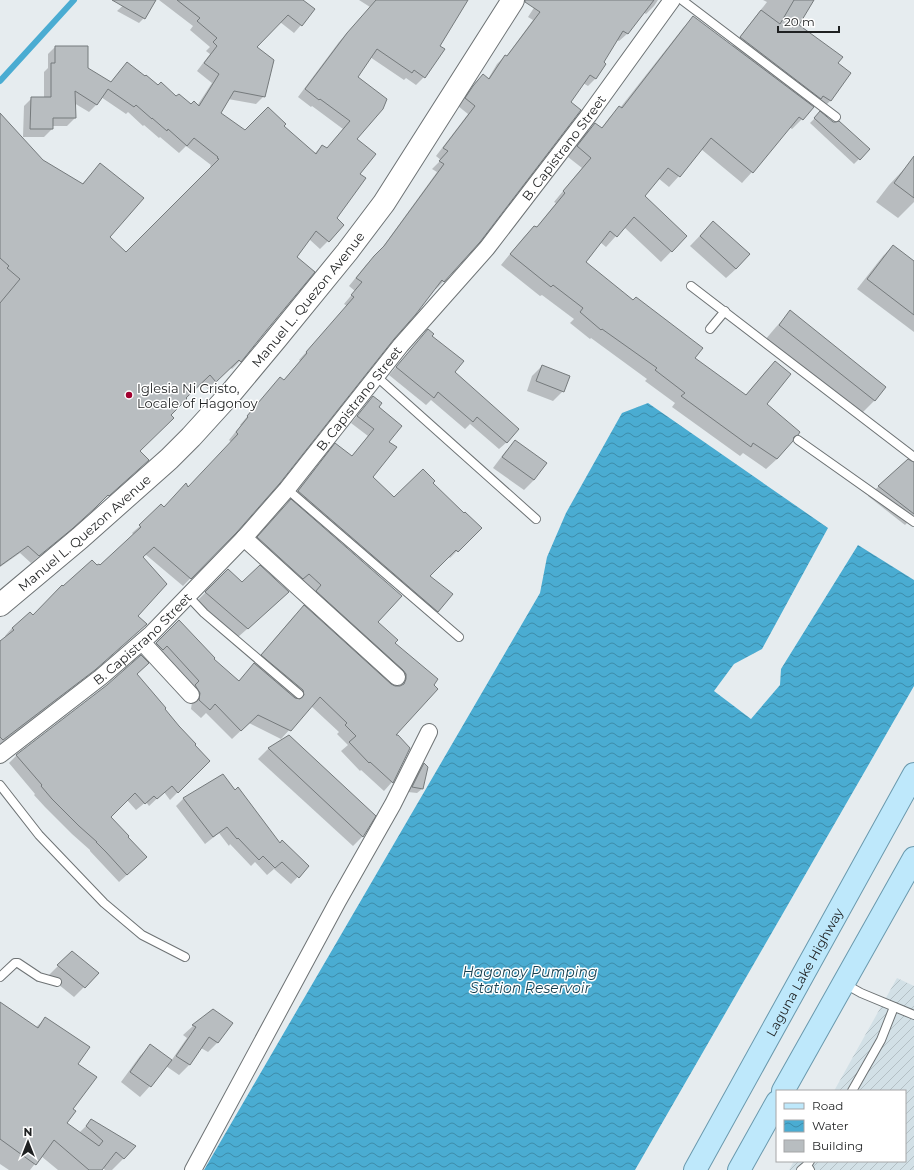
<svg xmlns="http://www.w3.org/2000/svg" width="914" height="1170" font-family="Montserrat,sans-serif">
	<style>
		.industrial { fill: url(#industrial-furrows) }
		.water { fill: url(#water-waves) }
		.shadow { fill: #0003 }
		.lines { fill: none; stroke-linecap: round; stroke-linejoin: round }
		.stream { stroke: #4aacd2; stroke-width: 6 }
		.building { fill: #b8bdc0; stroke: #757a7c }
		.lane-casing { stroke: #6d7274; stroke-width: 10 }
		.street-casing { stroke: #6d7274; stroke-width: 18 }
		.secondary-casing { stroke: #6d7274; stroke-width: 24 }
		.primary-casing { stroke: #6a99ad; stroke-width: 24 }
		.lane { stroke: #fff; stroke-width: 8 }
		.street { stroke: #fff; stroke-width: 16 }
		.secondary { stroke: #fff; stroke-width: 22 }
		.primary { stroke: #bee8fb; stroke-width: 22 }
		.poi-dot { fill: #a1002f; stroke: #fff; stroke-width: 1.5 }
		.labels { text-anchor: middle; stroke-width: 3; stroke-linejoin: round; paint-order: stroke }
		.street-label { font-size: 13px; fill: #1f2122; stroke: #fff }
		.poi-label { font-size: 13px; fill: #1f2122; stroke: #fff; text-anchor: start }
		.water-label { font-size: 14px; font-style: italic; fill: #143f4f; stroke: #fff }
	</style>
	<defs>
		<pattern id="industrial-furrows" width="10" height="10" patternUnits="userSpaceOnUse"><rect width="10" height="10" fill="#d2e0e6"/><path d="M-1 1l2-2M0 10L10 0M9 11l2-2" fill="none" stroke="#b4c0c5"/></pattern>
		<pattern id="water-waves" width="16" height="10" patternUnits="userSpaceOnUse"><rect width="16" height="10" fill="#4aacd2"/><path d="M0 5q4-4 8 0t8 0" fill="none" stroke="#3d8caa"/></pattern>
	</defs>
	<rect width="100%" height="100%" fill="#e6ecef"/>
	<polygon class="industrial" points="897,978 914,986 914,1170 789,1170 794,1161 905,1161 905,1091 834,1091"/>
	<polygon class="water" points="648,403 828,528 762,649 734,664 714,691 751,719 780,685 781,669 858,545 914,580 914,686 635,1170 204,1170 540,593 547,557 566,513 622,413"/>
	<g class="shadow">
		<polygon points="129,0 155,0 144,18 139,23 117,11"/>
		<polygon points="159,0 301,0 301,25 294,33 280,22 256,47 264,96 256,104 228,99 220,113 245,132 282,126 314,154 322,146 327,149 343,129 312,106 311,107 298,97 339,42 370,7 359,0 466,0 438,46 443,50 424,77 416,85 406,78 404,80 370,57 356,77 356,139 358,174 335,218 328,241 320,249 309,239 296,258 313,272 240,361 232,369 230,367 208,389 201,382 185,398 139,451 140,467 100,503 100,502 86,516 31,563 20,553 0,567 0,120 43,161 82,184 100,164 109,237 126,253 212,168 210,166 211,165 186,146 179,153 160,137 159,138 144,125 143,126 128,112 126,114 101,97 97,104 89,112 74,103 75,118 67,126 52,126 52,129 44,137 23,137 24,106 32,98 44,98 44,72 48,68 48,54 56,46 87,69 110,83 127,63 158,86 176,98 191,105 197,106 212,83 197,71 210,54 206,51 210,47 190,30 193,26"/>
		<polygon points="539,0 658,0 654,6 646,14 643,12 627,34 619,41 617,40 602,63 596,78 588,86 583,83 444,281 436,289 435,289 236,531 183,586 145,554 142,557 136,616 146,624 86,677 0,744 0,643 6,637 5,636 12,628 33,616 97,567 100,566 134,535 132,533 140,526 164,508 188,489 231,442 229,440 241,425 240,425 273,386 283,381 300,361 299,360 347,306 344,304 355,291 349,286 366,265 377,255 437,172 432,169 441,160 436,156 468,114 458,106 466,95 475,83 483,76 488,79 497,64 505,56 506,57 533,20 528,17"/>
		<polygon points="763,0 813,0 798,25 837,64 850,73 830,101 821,110 814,105 802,119 792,129 789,127 752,172 742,183 701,149 679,176 669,187 658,178 643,196 686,236 661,262 624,227 606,247 600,242 584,262 693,359 745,396 765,372 775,362 765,404 799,432 777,459 766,469 743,453 740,456 672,407 675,403 645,381 647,379 591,338 590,339 570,323 574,319 542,295 540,296 501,265 524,237 534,227 536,228 556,203 554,202 582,168 568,157 585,134 595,124 601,129 609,118 619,108 620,108 683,28 693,18 732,47 767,2"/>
		<polygon points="815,118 833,122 869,149 854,164 810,123"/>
		<polygon points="914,157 914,202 898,218 876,202 889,185 907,166"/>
		<polygon points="713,222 736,269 726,278 690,246"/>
		<polygon points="893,246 914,262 914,332 857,289 883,256"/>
		<polygon points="791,312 885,387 874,401 859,416 765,340 776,327"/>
		<polygon points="428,330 454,372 507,442 499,449 470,424 465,429 431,400 426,405 389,375"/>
		<polygon points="542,366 563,391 553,401 527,391 532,376"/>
		<polygon points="373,397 378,407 388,442 372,477 394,499 464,514 480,528 450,558 448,556 429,576 437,611 431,618 291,498 329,451 352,456 368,436 351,423"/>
		<polygon points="515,442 545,464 534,480 524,490 493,468 505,452"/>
		<polygon points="908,460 914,465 914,516 905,525 868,496"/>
		<polygon points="282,509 394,643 437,679 394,735 409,749 392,782 384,791 361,770 360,771 341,751 348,745 337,734 339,732 311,706 281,739 249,723 232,739 206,713 201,718 191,709 192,702 148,652 179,621 212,659 238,682 254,664 253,664 295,615 390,685 398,687 398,684 249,546"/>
		<polygon points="228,570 242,583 279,601 238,637 197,601"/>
		<polygon points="136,675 163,709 209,761 170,800 164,792 149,806 146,802 136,810 127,800 109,817 138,865 119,882 90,851 90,850 72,834 45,807 34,795 35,794 9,763 17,755"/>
		<polygon points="289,736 374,816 362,837 353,846 258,759 268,749"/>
		<polygon points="424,764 422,789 417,793 408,792 420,769"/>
		<polygon points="223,776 280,844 308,866 291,884 274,869 267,875 255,862 251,866 230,844 229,846 219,833 205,844 176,806 183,799"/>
		<polygon points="72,952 84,987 74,997 48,976"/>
		<polygon points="0,1004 36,1027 46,1018 76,1064 72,1109 65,1123 79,1133 91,1121 135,1147 112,1170 105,1170 103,1168 101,1170 58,1170 41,1156 30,1170 9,1170 0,1164"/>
		<polygon points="213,1010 218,1042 208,1052 201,1048 189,1065 179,1075 166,1066 150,1086 140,1097 121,1082 140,1056 150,1046 171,1061 187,1038 183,1035 193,1026"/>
	</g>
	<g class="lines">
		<polyline class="stream" points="0,81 74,0"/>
	</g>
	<g class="building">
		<polygon points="112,0 156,0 145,19"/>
		<polygon points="177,0 303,0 315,9 302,26 288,15 257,47 274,60 265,97 234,91 221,113 245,130 268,107 286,124 284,126 316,154 322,145 327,148 350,121 320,99 319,100 305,89 347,33 376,0 468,0 440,46 445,49 425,78 414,70 412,73 377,49 358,77 387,99 383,109 357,139 376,154 360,174 366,178 337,218 344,225 329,242 316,231 297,257 315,272 266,331 241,362 239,360 216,382 210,375 186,398 187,399 171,415 174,418 140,451 149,460 109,496 108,495 95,508 72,529 39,556 28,546 0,566 0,303 20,279 7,268 9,266 0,258 0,113 43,160 83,184 100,163 144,198 110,237 126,252 219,159 217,158 218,157 194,138 187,146 168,129 167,131 152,118 152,119 136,105 134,107 108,89 97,105 75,91 76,118 53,118 53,129 30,129 31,97 51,97 51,63 55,63 55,46 88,46 88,68 111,82 127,62 145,76 146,75 158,85 161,82 176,96 179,94 191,104 194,101 199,106 219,74 204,63 217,46 213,42 217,38 197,21 200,18"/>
		<polygon points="525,0 654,0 628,34 623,31 604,62 606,64 596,79 590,75 571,102 581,110 480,242 444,282 442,280 416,314 394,339 280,483 237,532 191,579 154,547 143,557 167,584 138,616 147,624 95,670 3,740 0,737 0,641 14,630 12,628 30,612 33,615 62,585 63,586 92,560 97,565 99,564 100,565 127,540 141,527 139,525 161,504 164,507 186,483 188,487 238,434 236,432 248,417 247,416 280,377 284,380 307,353 306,352 354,297 351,295 362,282 356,278 374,256 384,246 444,164 439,161 448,151 443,148 475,106 465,98 473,86 483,74 489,79 505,55 507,56 540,12 525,2"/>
		<polygon points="794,0 814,0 799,25 843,57 838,63 851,73 831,101 823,96 821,99 740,37 761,10 780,24"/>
		<polygon points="693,16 814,107 803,120 799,117 753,173 711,138 680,177 668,168 645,196 687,236 672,252 634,217 617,237 610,231 586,262 633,300 636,297 703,348 695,358 746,395 775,361 791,374 767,404 800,432 798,435 794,437 793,441 777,459 753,443 751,447 681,396 685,393 655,370 657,368 602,329 601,330 580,312 583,308 553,285 551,287 510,254 534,226 537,227 565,193 563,191 591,158 577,146 595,123 602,128 619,106 622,108"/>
		<polygon points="820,111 833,122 836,122 839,121 870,149 860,160 814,118"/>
		<polygon points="914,156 914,198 894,183"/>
		<polygon points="713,221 750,254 736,269 700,236"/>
		<polygon points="893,245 914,261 914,315 867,279"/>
		<polygon points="790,310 886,387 875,401 779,325"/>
		<polygon points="428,329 434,334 432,336 464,361 455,372 519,429 507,443 477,417 473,422 438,392 434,398 396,367"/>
		<polygon points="542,365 570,376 564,392 536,381"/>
		<polygon points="373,396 382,403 379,407 402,426 389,442 397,447 373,477 394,497 423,469 435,481 433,483 464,513 465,512 482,528 458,552 456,550 430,576 453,594 438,612 298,491 335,443 352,456 374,429 357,416"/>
		<polygon points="515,440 547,463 534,480 502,457"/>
		<polygon points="908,459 914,462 914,514 878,486"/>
		<polygon points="291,499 402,596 378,622 398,640 395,643 438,679 434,685 438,689 396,735 398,735 410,748 393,783 370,762 369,763 349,742 356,736 345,725 347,723 320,697 291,731 258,715 241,731 215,704 210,710 199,700 200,693 195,685 199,681 167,646 163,650 156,643 179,620 215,658 214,659 239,681 254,663 295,698 300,699 304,695 303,690 261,655 304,605 391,684 395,686 400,686 404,684 406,679 406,674 403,670 316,591 321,585 309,574 303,579 257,537"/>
		<polygon points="260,565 289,592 248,629 205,592 228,569 242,582"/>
		<polygon points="141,655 149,663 137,674 166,708 165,709 179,726 196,744 195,745 210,761 178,793 172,786 157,799 154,796 145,804 135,793 111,817 129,836 128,837 147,857 127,875 106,852 96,842 97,842 79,826 52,799 41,786 42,785 16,755 107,685"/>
		<polygon points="289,735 376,816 363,837 268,748"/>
		<polygon points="424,763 428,767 423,789 412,787"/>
		<polygon points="223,774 235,790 238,787 280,843 282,840 309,866 299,878 282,862 275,868 263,856 259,860 238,838 237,839 227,827 213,837 183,798"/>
		<polygon points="72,951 99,973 85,988 57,965"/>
		<polygon points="0,1002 38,1028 45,1017 90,1047 78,1064 97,1077 73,1109 76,1111 67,1123 99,1146 103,1141 86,1126 91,1119 136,1146 124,1159 116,1152 102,1170 89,1170 54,1140 36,1165 0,1139"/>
		<polygon points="213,1009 233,1023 218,1043 209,1037 190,1065 176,1056 196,1027 192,1025"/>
		<polygon points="150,1044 172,1060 151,1087 130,1072"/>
	</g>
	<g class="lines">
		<g class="lane-casing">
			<g id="lane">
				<polyline points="682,0 836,117"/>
				<polyline points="691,286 914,457"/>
				<polyline points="710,329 725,311"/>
				<polyline points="376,376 536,519"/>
				<polyline points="798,440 914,522"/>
				<polyline points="287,489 459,637"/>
				<polyline points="188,596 204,613 299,694"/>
				<polyline points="0,785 39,835 104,903 142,935 185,957"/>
				<polyline points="0,977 15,963 18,963 39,977 57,982"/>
				<polyline points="845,984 861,993 914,1015"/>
				<polyline points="852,1091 881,1040 894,1007"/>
				<polyline points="801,1170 807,1165"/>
				<polyline points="810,1170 807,1165 810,1161"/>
			</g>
		</g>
		<g class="street-casing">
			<g id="street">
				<polyline points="244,538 397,677"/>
				<polyline points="142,642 191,695"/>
				<path id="s1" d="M0,755l101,-78 50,-43 93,-96 43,-49 114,-144 86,-97 102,-133 83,-115"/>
				<polyline points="193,1170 338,901 393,804 429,732"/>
			</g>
		</g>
		<g class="secondary-casing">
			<g id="secondary">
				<path id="s2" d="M0,605l80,-67 89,-79 22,-22 40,-44 45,-54 71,-87 37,-49 129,-203"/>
			</g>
		</g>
		<g class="primary-casing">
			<g id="primary">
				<polyline points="783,1091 914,858"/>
				<path id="s3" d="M695,1170l219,-396"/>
				<polyline points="739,1170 777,1102"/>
			</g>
		</g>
		<use href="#lane" class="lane"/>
		<use href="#street" class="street"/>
		<use href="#secondary" class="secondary"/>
		<use href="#primary" class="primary"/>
	</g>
	<circle class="poi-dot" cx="129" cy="395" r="4"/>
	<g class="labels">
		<g class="street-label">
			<text dy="5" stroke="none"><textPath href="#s1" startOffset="832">B. Capistrano Street</textPath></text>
			<text dy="5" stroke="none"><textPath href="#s2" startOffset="435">Manuel L. Quezon Avenue</textPath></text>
			<text dy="5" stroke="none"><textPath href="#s1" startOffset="508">B. Capistrano Street</textPath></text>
			<text dy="5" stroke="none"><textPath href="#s2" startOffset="111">Manuel L. Quezon Avenue</textPath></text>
			<text dy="5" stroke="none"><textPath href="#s1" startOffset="184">B. Capistrano Street</textPath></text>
			<text dy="5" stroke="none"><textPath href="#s3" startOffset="226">Laguna Lake Highway</textPath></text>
		</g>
		<g class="poi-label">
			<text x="137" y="393">Iglesia Ni Cristo,<tspan x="137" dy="15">Locale of Hagonoy</tspan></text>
		</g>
		<g class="water-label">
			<text x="530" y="977">Hagonoy Pumping<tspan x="530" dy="16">Station Reservoir</tspan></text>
		</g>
	</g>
	<rect x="776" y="1090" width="130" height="72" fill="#ffffff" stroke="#a5a6a7"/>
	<rect x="784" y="1103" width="20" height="6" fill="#bee8fb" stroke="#a5a6a7"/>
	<text x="812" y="1110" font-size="12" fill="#1f2122">Road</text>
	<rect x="784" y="1120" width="20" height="12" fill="url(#water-waves)" stroke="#a5a6a7"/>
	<text x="812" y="1130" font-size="12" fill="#1f2122">Water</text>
	<rect x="784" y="1140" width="20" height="12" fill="#b8bdc0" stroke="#a5a6a7"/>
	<text x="812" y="1150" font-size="12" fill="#1f2122">Building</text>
	<g transform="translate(28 1142)" stroke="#ffffff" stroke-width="3" paint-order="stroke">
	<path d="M0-3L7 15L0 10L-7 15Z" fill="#1f2122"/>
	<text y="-6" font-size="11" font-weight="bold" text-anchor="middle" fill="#1f2122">N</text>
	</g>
	<path d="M778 26v6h61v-6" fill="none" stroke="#1f2122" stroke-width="2"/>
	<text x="784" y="26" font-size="12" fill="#1f2122" stroke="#ffffff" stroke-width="3" paint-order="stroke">20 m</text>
</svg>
